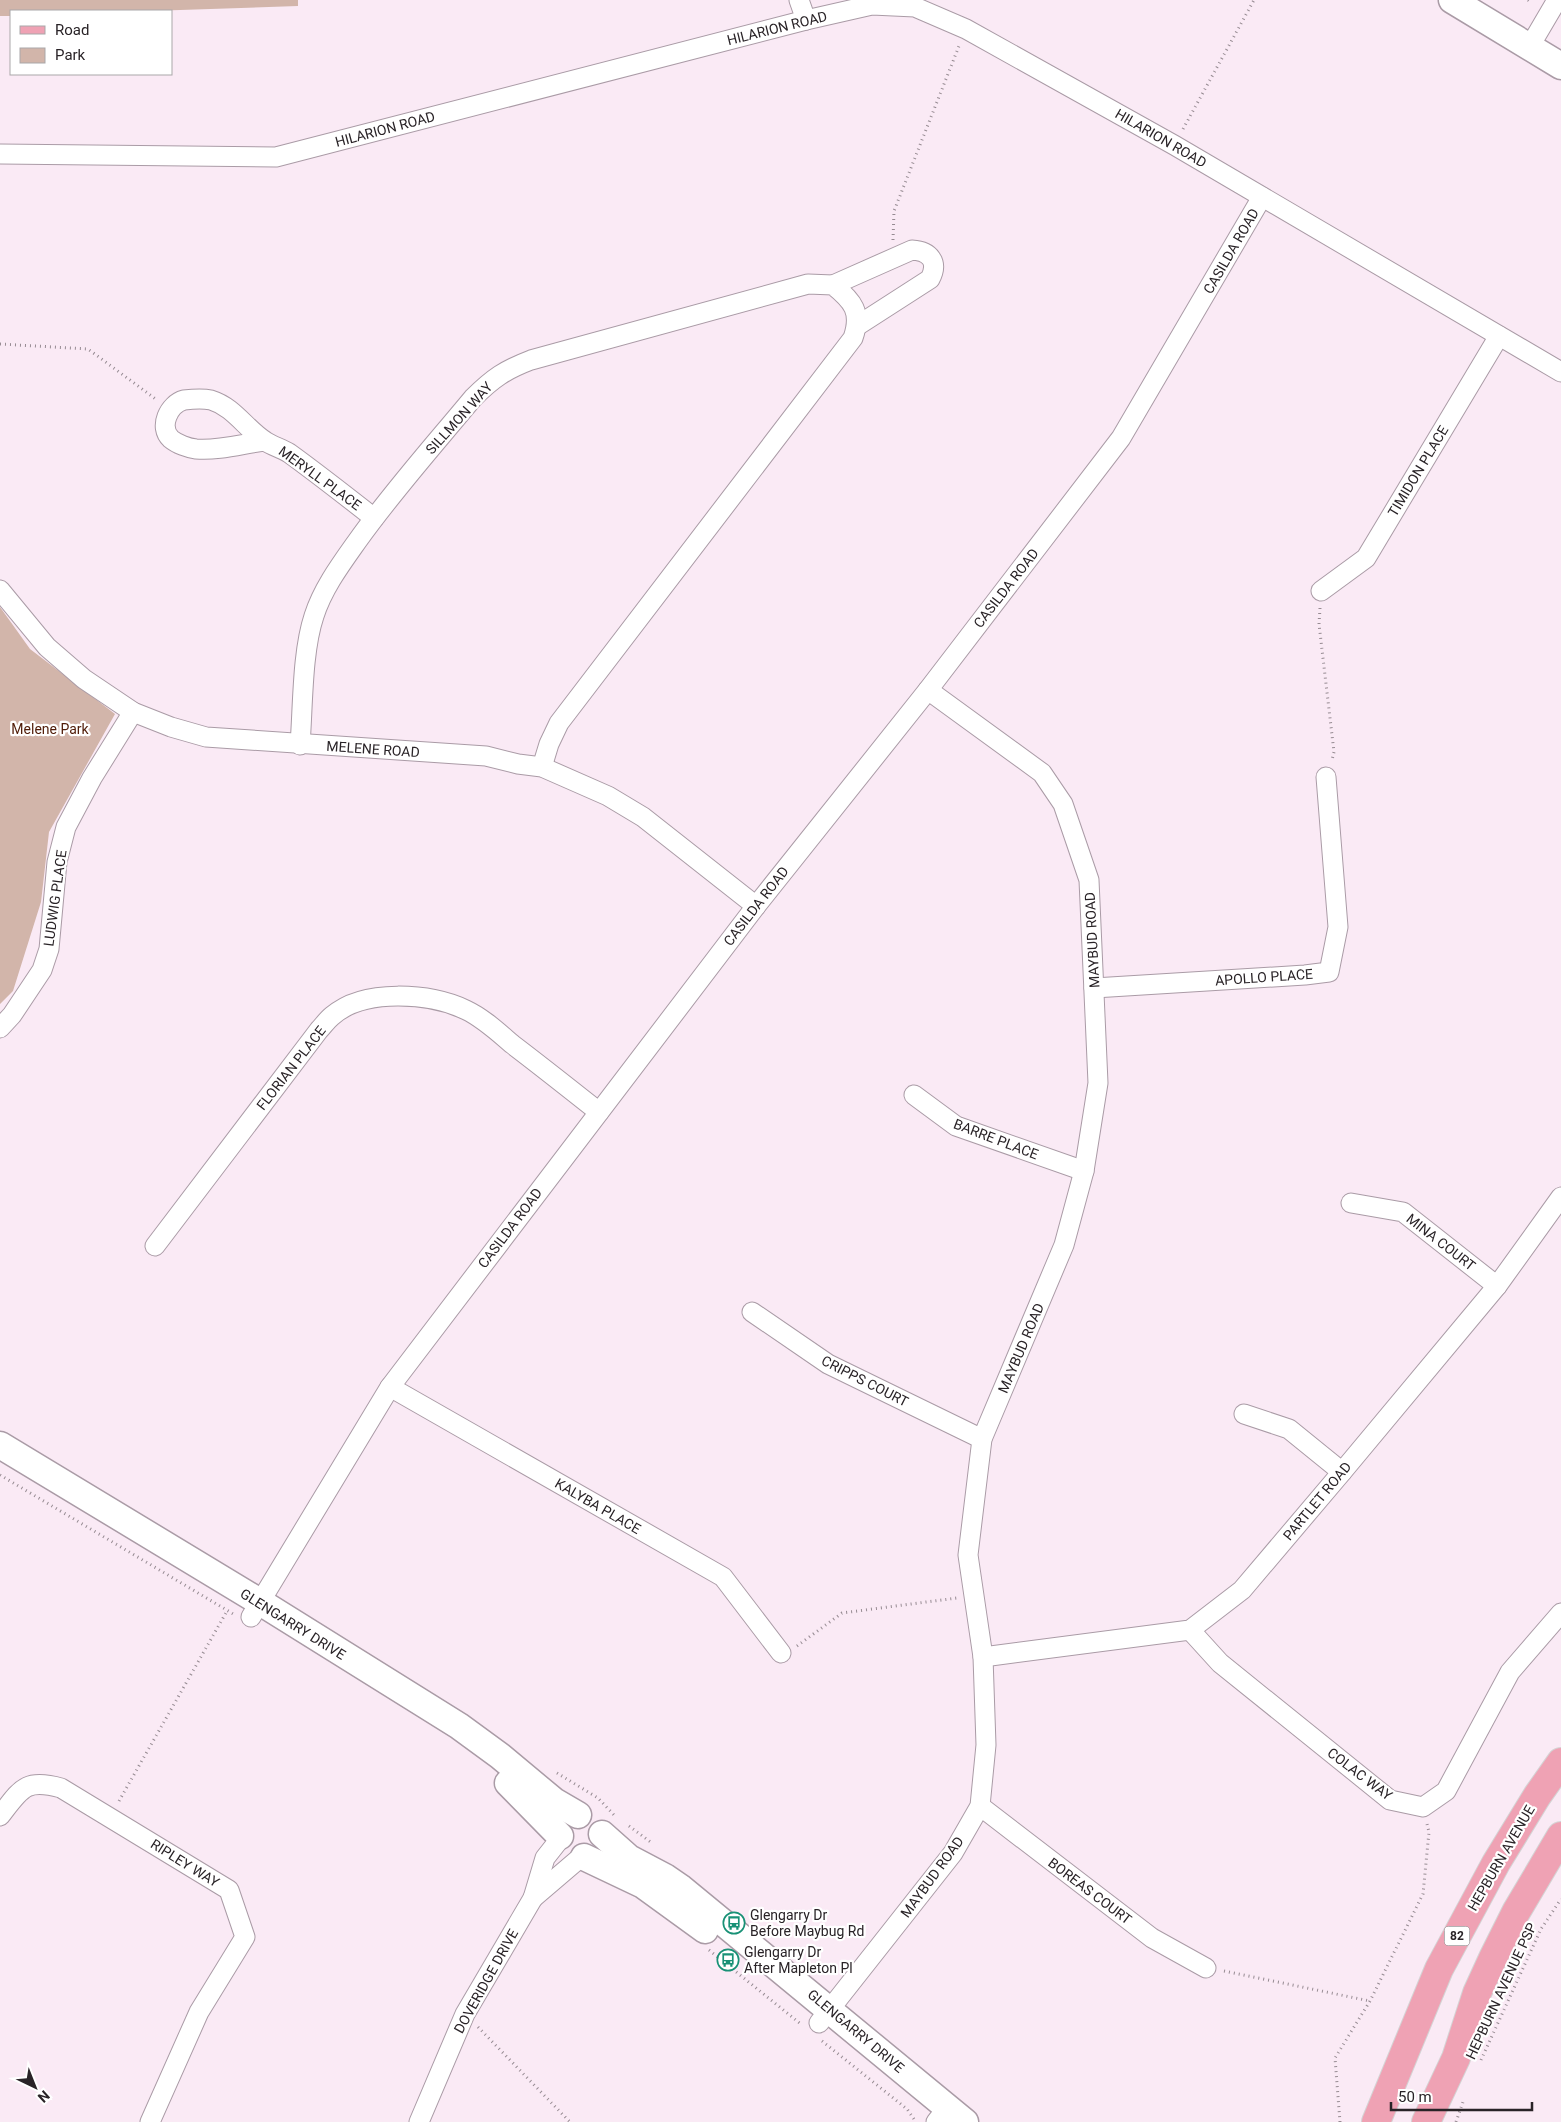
<svg xmlns="http://www.w3.org/2000/svg" width="1561" height="2122" font-family="Roboto,sans-serif">
	<style>
		.green { fill: #d2b5aa }
		.lines { fill: none; stroke-linecap: round; stroke-linejoin: round }
		.street-casing { stroke: #aa9ba6; stroke-width: 21 }
		.secondary-casing { stroke: #aa9ba6; stroke-width: 29 }
		.primary-casing { stroke: #d4d3d4; stroke-width: 30 }
		.path { stroke: #968b92; stroke-width: 3; stroke-dasharray: 1 4; stroke-linecap: butt }
		.street { stroke: #fff; stroke-width: 19 }
		.secondary { stroke: #fff; stroke-width: 26 }
		.primary { stroke: #efa2b4; stroke-width: 28 }
		.labels { text-anchor: middle; stroke-width: 4.5; stroke-linejoin: round; paint-order: stroke }
		.shield { fill: #fff; stroke: #696568; stroke-width: 1 }
		.shield-label { font-size: 12px; font-weight: bold; fill: #292327 }
		.street-label { font-size: 14px; fill: #292327; stroke: #fff }
		.park-label { font-size: 14px; fill: #4f1b07; stroke: #fff }
		.poi-label { font-size: 14px; fill: #292327; stroke: #fff; text-anchor: start }
	</style>
	<rect width="100%" height="100%" fill="#faeaf5"/>
	<g class="green">
		<polygon points="0,0 298,0 298,6 150,11 11,11 11,16 0,16"/>
		<polygon points="0,607 30,649 115,714 49,832 41,902 13,991 0,1004"/>
	</g>
	<g class="lines">
		<g class="street-casing">
			<g id="street">
				<polyline points="799,0 806,20"/>
				<polyline points="1530,46 1557,0"/>
				<polyline points="0,154 276,157 806,20 872,5 915,7 966,29 1174,145 1561,372"/>
				<path d="M833,285l79,-35c18,1 27,12 18,29l-73,47"/>
				<path d="M264,441c-22,3 -46,10 -68,8 -8,-1 -19,-5 -25,-10 -13,-12 -2,-35 13,-39 8,-1 18,-2 27,0 23,7 35,29 54,41 7,5 16,7 24,12 29,21 57,43 85,65"/>
				<polyline points="0,590 47,647 84,679 133,712 171,727 206,737 486,756 518,764 542,767 608,796 643,817 756,906"/>
				<polyline points="1321,591 1366,558 1499,336"/>
				<path d="M300,745c3,-39 2,-93 14,-129 9,-28 27,-52 44,-76 35,-49 76,-95 115,-142 20,-20 32,-28 58,-38l277,-76 25,1c20,16 29,27 20,53l-294,385 -10,21 -7,23"/>
				<polyline points="1094,988 1305,975 1329,972 1338,927 1326,777"/>
				<polyline points="0,1028 12,1015 42,970 49,949 57,862 66,827 92,778 133,712"/>
				<polyline points="914,1095 956,1126 1084,1171"/>
				<polyline points="1351,1203 1403,1212 1497,1286"/>
				<path d="M155,1246l164,-216c4,-4 8,-10 13,-14 32,-28 98,-23 134,-6 17,8 32,22 46,34 29,22 58,45 87,68"/>
				<polyline points="752,1312 828,1364 982,1439"/>
				<polyline points="390,1387 723,1577 781,1653"/>
				<polyline points="1244,1414 1289,1429 1342,1472"/>
				<polyline points="251,1617 390,1387 756,906 928,690 1121,438 1262,197"/>
				<polyline points="1190,1630 1220,1663 1390,1800 1423,1807 1446,1791 1510,1672 1561,1613"/>
				<polyline points="983,1657 1190,1630 1242,1590 1342,1472 1497,1286 1561,1197"/>
				<polyline points="980,1806 1152,1938 1206,1968"/>
				<path d="M0,1816c21,-27 25,-38 61,-28l168,102 16,47 -46,75 -49,110"/>
				<polyline points="533,1898 581,1857"/>
				<polyline points="819,2023 953,1853 980,1806 986,1745 983,1657 968,1555 982,1439 1064,1245 1084,1171 1098,1083 1089,880 1063,804 1042,773 928,690"/>
				<polyline points="419,2122 465,2014 533,1898 545,1858 560,1839"/>
				<polyline points="936,2122 947,2108"/>
			</g>
		</g>
		<g class="secondary-casing">
			<g id="secondary">
				<polyline points="1452,0 1561,66"/>
				<polyline points="0,1445 260,1602 459,1726 500,1756 554,1801 578,1815"/>
				<polyline points="508,1783 560,1836"/>
				<polyline points="602,1834 629,1858 665,1877 681,1888 965,2122"/>
				<polyline points="584,1857 643,1885 705,1930"/>
			</g>
		</g>
		<g class="primary-casing">
			<g id="primary">
				<polyline points="1376,2122 1439,1969 1496,1863 1537,1796 1561,1762"/>
				<polyline points="1426,2122 1456,2058 1477,1993 1493,1958 1516,1912 1561,1836"/>
			</g>
		</g>
		<g class="path">
			<polyline points="1528,0 1532,3"/>
			<polyline points="1183,129 1254,0"/>
			<polyline points="893,240 894,211 959,46"/>
			<polyline points="0,344 88,349 157,400"/>
			<polyline points="1320,608 1319,624 1334,752 1332,760"/>
			<polyline points="0,1475 235,1615"/>
			<polyline points="797,1646 842,1613 957,1598"/>
			<polyline points="557,1773 598,1798 614,1815"/>
			<polyline points="119,1801 227,1611"/>
			<polyline points="629,1826 652,1843"/>
			<polyline points="709,1950 802,2025"/>
			<polyline points="1224,1971 1370,2001"/>
			<polyline points="478,2027 570,2122"/>
			<polyline points="822,2041 907,2109 916,2122"/>
			<polyline points="1481,2060 1541,1929 1561,1899"/>
			<polyline points="1340,2122 1335,2058 1370,2001 1423,1894 1429,1832 1427,1824"/>
			<polyline points="1456,2122 1463,2102"/>
		</g>
		<use href="#street" class="street"/>
		<use href="#secondary" class="secondary"/>
		<use href="#primary" class="primary"/>
	</g>
	<defs>
		<g id="bus-ring" transform="scale(1.125)"><circle r="9.5" fill="#fff" stroke="#189176" stroke-width="1.5"/><path d="M-5-6H5V4H4V6H2V4H-2V6H-4V4H-5ZM-3.5-4V0h7V-4ZM-3.5 1.2v1.5H-2V1.2ZM2 1.2v1.5H3.5V1.2Z" fill="#189176"/></g>
	</defs>
	<g fill-rule="evenodd">
		<use href="#bus-ring" x="734" y="1923"/>
		<use href="#bus-ring" x="728" y="1960"/>
	</g>
	<g class="labels">
		<rect class="shield" x="1444.5" y="1926.5" width="25" height="19" rx="4"/>
		<g class="shield-label">
			<text x="1457" y="1940">82</text>
		</g>
		<g class="street-label">
			<text transform="translate(777 28) rotate(-14)" y="5">HILARION ROAD</text>
			<text transform="translate(385 129) rotate(-15)" y="5">HILARION ROAD</text>
			<text transform="translate(1161 138) rotate(30)" y="5">HILARION ROAD</text>
			<text transform="translate(1231 251) rotate(-60)" y="5">CASILDA ROAD</text>
			<text transform="translate(459 418) rotate(-48)" y="5">SILLMON WAY</text>
			<text transform="translate(1418 471) rotate(-59)" y="5">TIMIDON PLACE</text>
			<text transform="translate(320 478) rotate(36)" y="5">MERYLL PLACE</text>
			<text transform="translate(1006 588) rotate(-52)" y="5">CASILDA ROAD</text>
			<text transform="translate(373 749) rotate(4)" y="5">MELENE ROAD</text>
			<text transform="translate(55 898) rotate(-82)" y="5">LUDWIG PLACE</text>
			<text transform="translate(756 906) rotate(-52)" y="5">CASILDA ROAD</text>
			<text transform="translate(1092 940) rotate(-93)" y="5">MAYBUD ROAD</text>
			<text transform="translate(1264 977) rotate(-4)" y="5">APOLLO PLACE</text>
			<text transform="translate(291 1068) rotate(-52)" y="5">FLORIAN PLACE</text>
			<text transform="translate(996 1139) rotate(21)" y="5">BARRE PLACE</text>
			<text transform="translate(510 1228) rotate(-53)" y="5">CASILDA ROAD</text>
			<text transform="translate(1441 1242) rotate(38)" y="5">MINA COURT</text>
			<text transform="translate(1021 1348) rotate(-67)" y="5">MAYBUD ROAD</text>
			<text transform="translate(865 1381) rotate(27)" y="5">CRIPPS COURT</text>
			<text transform="translate(1317 1501) rotate(-50)" y="5">PARTLET ROAD</text>
			<text transform="translate(598 1506) rotate(30)" y="5">KALYBA PLACE</text>
			<text transform="translate(293 1624) rotate(32)" y="5">GLENGARRY DRIVE</text>
			<text transform="translate(1360 1774) rotate(37)" y="5">COLAC WAY</text>
			<text transform="translate(1501 1858) rotate(-60)" y="5">HEPBURN AVENUE</text>
			<text transform="translate(185 1863) rotate(32)" y="5">RIPLEY WAY</text>
			<text transform="translate(932 1877) rotate(-54)" y="5">MAYBUD ROAD</text>
			<text transform="translate(1090 1891) rotate(37)" y="5">BOREAS COURT</text>
			<text transform="translate(486 1981) rotate(-61)" y="5">DOVERIDGE DRIVE</text>
			<text transform="translate(1501 1991) rotate(-65)" y="5">HEPBURN AVENUE PSP</text>
			<text transform="translate(856 2031) rotate(40)" y="5">GLENGARRY DRIVE</text>
		</g>
		<g class="park-label">
			<text x="50" y="734">Melene Park</text>
		</g>
		<g class="poi-label">
			<text x="750" y="1920">Glengarry Dr<tspan x="750" dy="16">Before Maybug Rd</tspan></text>
			<text x="744" y="1957">Glengarry Dr<tspan x="744" dy="16">After Mapleton Pl</tspan></text>
		</g>
	</g>
	<rect x="10" y="10" width="162" height="65" fill="#ffffff" stroke="#a9a7a9"/>
	<rect x="20" y="26" width="25" height="8" fill="#efa2b4" stroke="#a9a7a9"/>
	<text x="55" y="35" font-size="15" fill="#292327">Road</text>
	<rect x="20" y="48" width="25" height="15" fill="#d2b5aa" stroke="#a9a7a9"/>
	<text x="55" y="60" font-size="15" fill="#292327">Park</text>
	<g transform="translate(35 2087) rotate(137)" stroke="#ffffff" stroke-width="4" paint-order="stroke">
	<path d="M0-4L9 19L0 12L-9 19Z" fill="#292327"/>
	<text y="-8" font-size="14" font-weight="bold" text-anchor="middle" fill="#292327">N</text>
	</g>
	<path d="M1391 2102v8h141v-8" fill="none" stroke="#292327" stroke-width="2.5"/>
	<text x="1398" y="2102" font-size="15" fill="#292327" stroke="#ffffff" stroke-width="4" paint-order="stroke">50 m</text>
</svg>
